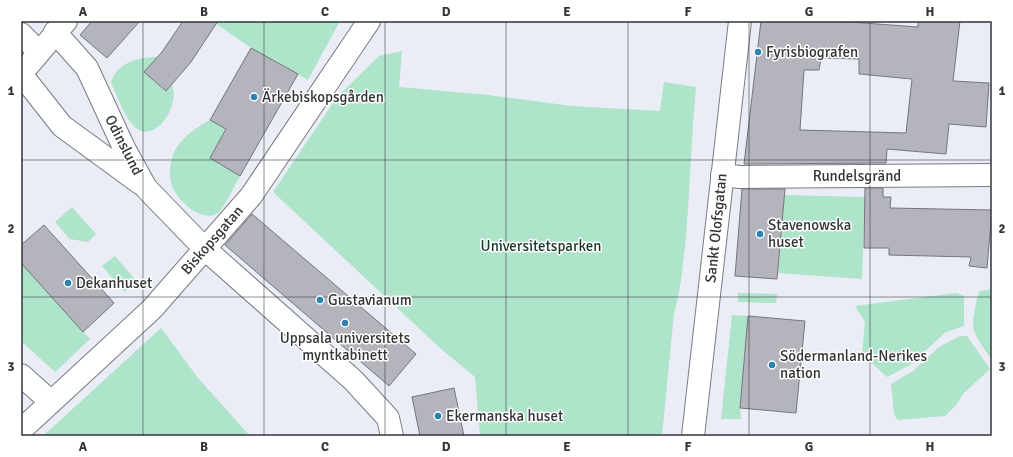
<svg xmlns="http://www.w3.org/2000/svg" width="1013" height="457" font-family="Signika,sans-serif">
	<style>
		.green { fill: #aee4c9 }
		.building { fill: #b3b4bc; stroke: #75767d; fill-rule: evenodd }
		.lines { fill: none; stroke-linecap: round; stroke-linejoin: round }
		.minor-casing { stroke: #787b82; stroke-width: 24 }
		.minor { stroke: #fff; stroke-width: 22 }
		.grid { fill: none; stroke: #333438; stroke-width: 1; stroke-opacity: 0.55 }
		.poi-dot { fill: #2c83b2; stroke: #fff; stroke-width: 1.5 }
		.labels { text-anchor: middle; stroke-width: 3; stroke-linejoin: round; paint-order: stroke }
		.poi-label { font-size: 15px; fill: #333438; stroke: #fff; text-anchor: start }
		.street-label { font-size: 15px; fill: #333438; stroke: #fff }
		.park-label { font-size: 15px; fill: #163728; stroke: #fff }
		.neatline { fill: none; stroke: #333438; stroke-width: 1.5 }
		.grid-label { font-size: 13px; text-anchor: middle; font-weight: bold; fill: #333438 }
	</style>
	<rect width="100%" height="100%" fill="#eaedf5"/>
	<g class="green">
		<polygon points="212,21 340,21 308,80 251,48"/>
		<path d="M402,51l-3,36 89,8 84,11 88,5 4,-29 32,5c-5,53 -6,106 -11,159 -3,23 -4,45 -11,67l-12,123h-182l-5,-59 -35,-29 -167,-156 64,-95 42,-41z"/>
		<path d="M158,57l-14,15 21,19 6,-7c12,19 -18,66 -39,40 -9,-11 -15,-28 -21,-41 5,-21 29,-26 47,-26z"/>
		<path d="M210,120l16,9 -16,29 30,18c-5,8 -15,31 -22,37 -16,11 -41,-13 -46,-27 -4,-11 -2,-29 5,-39 8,-12 20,-20 33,-27z"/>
		<polygon points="784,195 865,197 862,279 778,273"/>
		<polygon points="72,207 96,234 88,242 70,239 55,222"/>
		<polygon points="115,256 137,282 124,292 102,266"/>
		<polygon points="21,263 90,339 55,372 21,341"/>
		<path d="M992,289v71c-23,-33 -22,-30 -13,-69z"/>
		<polygon points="738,293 777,294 776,303 738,302"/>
		<polygon points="956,293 964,296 964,326 946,332 910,365 887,377 862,354 865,322 855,306"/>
		<polygon points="732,315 748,316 740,408 741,419 721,419"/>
		<polygon points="161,328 198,378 250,436 43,436"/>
		<polygon points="960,336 967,336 990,369 963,394 956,405 945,416 898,420 894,414 891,384 913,371 939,347"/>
	</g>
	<g class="building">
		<polygon points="92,21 140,21 107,58 80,35"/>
		<polygon points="183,21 218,21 191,62 166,91 144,72 162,52"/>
		<path d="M761,21h75l82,6v-6h42l-7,60 36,2 -3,44 -37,-3 -3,30 -59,-5 -1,14 -142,1zM821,58l38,1v15l53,5 -6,54 -106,-3 4,-60h15z"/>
		<polygon points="251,48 298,74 240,176 210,158 226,129 210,120"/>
		<polygon points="865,188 883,188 883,197 891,197 890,208 992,210 987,268 969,266 971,257 889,255 889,248 864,248"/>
		<polygon points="742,189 785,189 777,279 735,276"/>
		<polygon points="252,214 416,354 389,386 225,245"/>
		<polygon points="44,225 114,303 83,332 21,263 21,245"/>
		<polygon points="748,316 805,321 796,413 740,408"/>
		<polygon points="454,388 464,436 420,436 412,397"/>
	</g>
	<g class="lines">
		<g class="minor-casing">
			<g id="minor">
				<polyline points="55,32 87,68 124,148 146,188 205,249 353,380 388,418 392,436"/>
				<polyline points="21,34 39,52"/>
				<polyline points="21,74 62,126 140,183"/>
				<polyline points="21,74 66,21"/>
				<polyline points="722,175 740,177 992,175"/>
				<polyline points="21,375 51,402"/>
				<polyline points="21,430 152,309 251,196 369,21"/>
				<polyline points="693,436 740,21"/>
			</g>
		</g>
		<use href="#minor" class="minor"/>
	</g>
	<path class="grid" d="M143,21v415M264,21v415M385,21v415M506,21v415M628,21v415M749,21v415M870,21v415M21,160h971M21,297h971"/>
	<g class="poi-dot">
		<circle cx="758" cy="52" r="4"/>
		<circle cx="254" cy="97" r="4"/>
		<circle cx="760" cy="234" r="4"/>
		<circle cx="68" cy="283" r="4"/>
		<circle cx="320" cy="300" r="4"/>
		<circle cx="345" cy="323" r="4"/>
		<circle cx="772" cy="365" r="4"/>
		<circle cx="438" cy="416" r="4"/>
	</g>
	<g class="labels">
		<g class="poi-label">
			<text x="766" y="57">Fyrisbiografen</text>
			<text x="262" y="102">Ärkebiskopsgården</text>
			<text x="768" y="230">Stavenowska<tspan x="768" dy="17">huset</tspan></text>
			<text x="76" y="288">Dekanhuset</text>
			<text x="328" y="305">Gustavianum</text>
			<text x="345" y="343" text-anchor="middle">Uppsala universitets<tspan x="345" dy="17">myntkabinett</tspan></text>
			<text x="780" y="361">Södermanland-Nerikes<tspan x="780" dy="17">nation</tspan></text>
			<text x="446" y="421">Ekermanska huset</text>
		</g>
		<g class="street-label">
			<text transform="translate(124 145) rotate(63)" y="5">Odinslund</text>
			<text x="857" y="181">Rundelsgränd</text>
			<text transform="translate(716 228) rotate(-84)" y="5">Sankt Olofsgatan</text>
			<text transform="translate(212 240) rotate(-49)" y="5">Biskopsgatan</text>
		</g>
		<g class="park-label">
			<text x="541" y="251">Universitetsparken</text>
		</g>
	</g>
	<rect width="1013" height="457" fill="none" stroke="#ffffff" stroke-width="44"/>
	<rect x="22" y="22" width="969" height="413" class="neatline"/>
	<g class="grid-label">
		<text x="83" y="16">A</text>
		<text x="204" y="16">B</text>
		<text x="325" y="16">C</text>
		<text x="446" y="16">D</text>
		<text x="567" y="16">E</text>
		<text x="688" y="16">F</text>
		<text x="809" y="16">G</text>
		<text x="930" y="16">H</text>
		<text x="11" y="95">1</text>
		<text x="1002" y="95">1</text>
		<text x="11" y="233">2</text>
		<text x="1002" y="233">2</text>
		<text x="11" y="371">3</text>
		<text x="1002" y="371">3</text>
		<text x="83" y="451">A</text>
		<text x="204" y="451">B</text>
		<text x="325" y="451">C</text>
		<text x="446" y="451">D</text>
		<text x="567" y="451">E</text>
		<text x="688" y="451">F</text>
		<text x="809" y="451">G</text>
		<text x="930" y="451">H</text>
	</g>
</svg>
